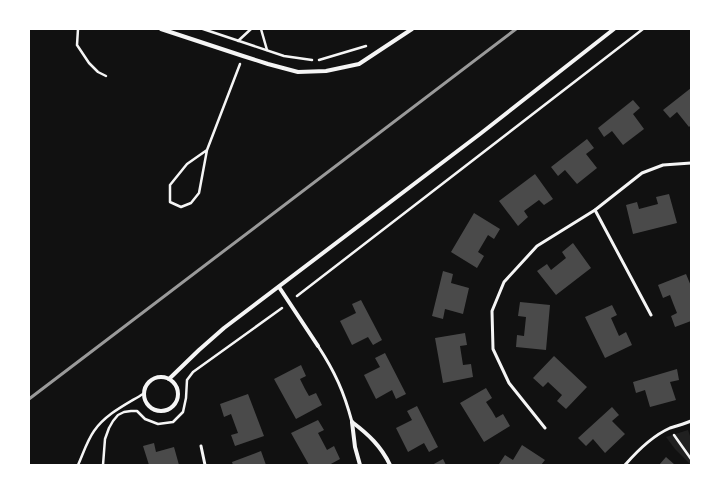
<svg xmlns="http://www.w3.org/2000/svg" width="720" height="494" font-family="'Public Sans',sans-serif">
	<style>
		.green { fill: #202020 }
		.building { fill: #4a4a4a }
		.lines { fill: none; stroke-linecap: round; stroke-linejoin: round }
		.path { stroke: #f5f5f5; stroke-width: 2.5 }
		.service { stroke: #f5f5f5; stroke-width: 3 }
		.minor { stroke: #f5f5f5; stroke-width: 4 }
		.rail { stroke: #9a9a9a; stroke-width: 3 }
	</style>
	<rect width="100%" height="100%" fill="#111"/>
	<polygon class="green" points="688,430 691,439 691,465 675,449 666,437"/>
	<g class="building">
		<polygon points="691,88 691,125 689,127 677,112 670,118 663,110"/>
		<polygon points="633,100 640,108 633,114 644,129 623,145 612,131 604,137 598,128"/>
		<polygon points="587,139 594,148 586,154 597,168 577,184 565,170 558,176 551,167"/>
		<polygon points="535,174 553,199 544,205 539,200 524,211 528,217 518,226 499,201"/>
		<polygon points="669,194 677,223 633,234 626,205 637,202 639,209 658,204 656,197"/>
		<polygon points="474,213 500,229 494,239 488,235 478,252 484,256 477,268 451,252"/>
		<polygon points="573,243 591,268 556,295 537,271 547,264 551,270 566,258 562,252"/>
		<polygon points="443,271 453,274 451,283 469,288 463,314 445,309 443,319 432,316"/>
		<polygon points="686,274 691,286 691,321 675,327 671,316 677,313 673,303 670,295 663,298 658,285"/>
		<polygon points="361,300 382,340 373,345 368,337 352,345 340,321 356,313 352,304"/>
		<polygon points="520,302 550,305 546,350 516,347 517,335 524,336 526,317 518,316"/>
		<polygon points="612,305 617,315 611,318 619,336 626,332 632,345 605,358 585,317"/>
		<polygon points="465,333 467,345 460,346 463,365 471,364 473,377 443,383 435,338"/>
		<polygon points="385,353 406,394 396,399 392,390 376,399 364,375 380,367 375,358"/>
		<polygon points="554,356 587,387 566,409 557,401 562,395 548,382 543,387 533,378"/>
		<polygon points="301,365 306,376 300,379 305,389 309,396 316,393 322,405 296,419 274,379"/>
		<polygon points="677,369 679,380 670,382 676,400 650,407 645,390 636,393 633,382"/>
		<polygon points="486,388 492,398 486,402 492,411 496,418 503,414 510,426 484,442 460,403"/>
		<polygon points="248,394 264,436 235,446 231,435 238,433 231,414 224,417 220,404"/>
		<polygon points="417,406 438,447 429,452 424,443 408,452 396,428 412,420 407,411"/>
		<polygon points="612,407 619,415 612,421 625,434 605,453 593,439 586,446 578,438"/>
		<polygon points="318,420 324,430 318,433 327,450 334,446 340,459 329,465 309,465 291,433"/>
		<polygon points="154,443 156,452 174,447 179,465 149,465 143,446"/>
		<polygon points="522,445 545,460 541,465 500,465 499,464 505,455 513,460"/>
		<polygon points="261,451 266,465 233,465 232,462"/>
		<polygon points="666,457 675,465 659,465"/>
		<polygon points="443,459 446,465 432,465"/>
	</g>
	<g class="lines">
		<g class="path">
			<polyline points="78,29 77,45 89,63 98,72 106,76"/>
			<polyline points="203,29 284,56 312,60"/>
			<polyline points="261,29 267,50"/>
			<polyline points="238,41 251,29"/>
			<polyline points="319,60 366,46"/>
			<polyline points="207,150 187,164 170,185 170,202 181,207 191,203 199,193 207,150 240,64"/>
			<polyline points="297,296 643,29"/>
			<polyline points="674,435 691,459"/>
			<path d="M78,465c5,-11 9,-24 16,-34 12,-17 31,-26 49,-37"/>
			<polyline points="103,465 105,439 109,428 113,421 118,415 124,412 131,411 137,411 145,419 158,424 173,422 183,412 186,398 187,380 193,372 282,308"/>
		</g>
		<g class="service">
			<polyline points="595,210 651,315"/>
			<path d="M318,346c17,26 26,46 34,76"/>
			<polyline points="545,428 509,383 493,349 492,311 504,282 537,246 595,210 642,173 663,165 691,163"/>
			<polyline points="201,446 205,465"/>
			<path d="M625,465c13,-15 27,-29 45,-37 7,-2 14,-4 21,-7"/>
		</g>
		<g class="minor">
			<polyline points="161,29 243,56 268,64 298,72 326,71 359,64 412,29"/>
			<polyline points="279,287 318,346"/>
			<circle cx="161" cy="394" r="17"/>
			<polyline points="169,379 199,350 224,328 480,134 614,29"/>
			<path d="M352,422c16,12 29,24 38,43"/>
			<polyline points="352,422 355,447 360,465"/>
		</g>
		<polyline class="rail" points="29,399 516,29"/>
	</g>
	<rect width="720" height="494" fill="none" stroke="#ffffff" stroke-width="60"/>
</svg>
